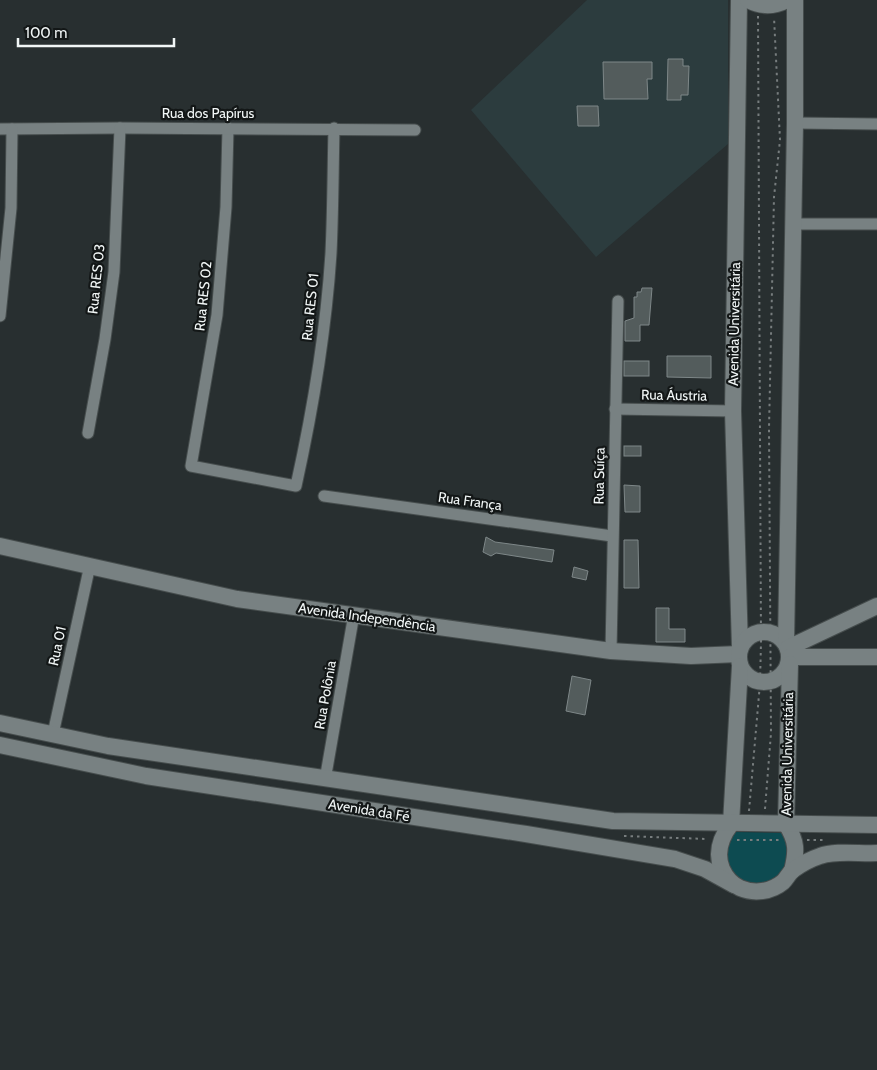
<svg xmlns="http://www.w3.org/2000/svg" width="877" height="1070" font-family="Cabin,sans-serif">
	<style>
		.built { fill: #2c3c3e }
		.green { fill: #0d4b51 }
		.building { fill: #535c5c; stroke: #7e8788 }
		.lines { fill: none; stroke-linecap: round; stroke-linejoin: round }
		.street-casing { stroke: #464d4d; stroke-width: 13 }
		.secondary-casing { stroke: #464d4d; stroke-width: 18 }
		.path { stroke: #777d7e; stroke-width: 2; stroke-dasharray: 2.5 4; stroke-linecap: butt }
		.street { stroke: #788182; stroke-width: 11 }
		.secondary { stroke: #788182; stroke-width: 16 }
		.labels { text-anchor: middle; stroke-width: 4.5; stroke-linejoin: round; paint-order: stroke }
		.street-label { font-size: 14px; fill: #f1f6f6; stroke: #131717 }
	</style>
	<rect width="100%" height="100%" fill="#282f30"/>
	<polygon class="built" points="587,0 728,0 728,144 596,257 471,110"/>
	<path class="green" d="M733,832l51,1c21,58 -55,65 -58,26 -1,-7 1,-16 2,-23z"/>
	<g class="building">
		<polygon points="668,59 683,59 683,66 689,66 688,95 681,95 681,100 667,100"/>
		<polygon points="603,62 652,62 652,79 647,79 648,99 604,99"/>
		<polygon points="577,106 598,106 599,126 578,126"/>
		<polygon points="642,288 652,288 649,325 640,325 640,341 625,341 625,321 634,318 634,297 637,297 637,292 641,292"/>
		<polygon points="667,356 711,356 711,378 667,377"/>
		<rect x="624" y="361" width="25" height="15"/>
		<rect x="624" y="446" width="17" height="10"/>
		<polygon points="624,485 640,486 640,512 625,512"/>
		<polygon points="486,537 495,542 554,550 552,562 496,553 491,556 483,552"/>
		<polygon points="624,540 638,540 639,588 624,588"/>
		<polygon points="574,567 588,571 586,580 572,577"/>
		<polygon points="656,608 669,608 669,629 685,629 685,642 656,642"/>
		<polygon points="572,676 591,680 585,715 566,711"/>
	</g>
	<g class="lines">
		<g class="street-casing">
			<g id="street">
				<polyline points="795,123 877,124"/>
				<path d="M228,128l-2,79 -9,108 -26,151 105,20c17,-77 30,-154 35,-233 2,-41 2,-83 3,-125"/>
				<polyline points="0,129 120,128 415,130"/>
				<polyline points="794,224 877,224"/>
				<polyline points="0,316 11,208 12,129"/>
				<polyline points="615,409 733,411"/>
				<polyline points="88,433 105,339 114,272 120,128"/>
				<polyline points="324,496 612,536"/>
				<polyline points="611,651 618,301"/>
				<polyline points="53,734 90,565"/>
				<polyline points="325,780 354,614"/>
			</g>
		</g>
		<g class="secondary-casing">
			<g id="secondary">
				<polyline points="739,0 733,411 740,648"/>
				<path d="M748,0c14,7 25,7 39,0"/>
				<polyline points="0,546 237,599 611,651 691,656 739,654"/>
				<circle cx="764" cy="657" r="25"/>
				<polyline points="786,644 795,123 795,0"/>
				<polyline points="788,648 877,606"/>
				<polyline points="790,657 877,657"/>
				<path d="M790,664l-4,160c11,17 11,27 6,47"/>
				<path d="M740,666l-9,158c-10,13 -16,28 -9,45 4,9 9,15 18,19 14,6 31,4 43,-6 4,-4 6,-9 10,-12 7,-5 18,-11 27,-14 16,-6 40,-2 57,-3"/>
				<polyline points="0,723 108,746 613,821 877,825"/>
				<polyline points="0,745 146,776 526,834 675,859 705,869 734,885"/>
			</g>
		</g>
		<g class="path">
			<polyline points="765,809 771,733 769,429 774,197 780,140 774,17"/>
			<polyline points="749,811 760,683 761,642 758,16"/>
			<polyline points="624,836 707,839"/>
			<polyline points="737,840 780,840"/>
			<polyline points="807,840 825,840"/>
		</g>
		<use href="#street" class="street"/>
		<use href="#secondary" class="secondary"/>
	</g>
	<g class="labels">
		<g class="street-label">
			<text x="208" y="118">Rua dos Papírus</text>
			<text transform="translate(96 279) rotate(-84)" y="5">Rua RES 03</text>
			<text transform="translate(203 296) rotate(-84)" y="5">Rua RES 02</text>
			<text transform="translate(310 307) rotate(-84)" y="5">Rua RES 01</text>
			<text transform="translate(734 324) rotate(-89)" y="5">Avenida Universitária</text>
			<text transform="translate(674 395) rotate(1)" y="5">Rua Áustria</text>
			<text transform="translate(599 476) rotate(-89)" y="5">Rua Suíça</text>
			<text transform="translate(470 501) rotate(8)" y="5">Rua França</text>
			<text transform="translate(367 617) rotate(8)" y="5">Avenida Independência</text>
			<text transform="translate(57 646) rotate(-78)" y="5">Rua 01</text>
			<text transform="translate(325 695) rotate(-80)" y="5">Rua Polônia</text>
			<text transform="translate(787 754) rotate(-89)" y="5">Avenida Universitária</text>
			<text transform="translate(369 810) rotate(9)" y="5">Avenida da Fé</text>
		</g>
	</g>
	<path d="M18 38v8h156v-8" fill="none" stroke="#f1f6f6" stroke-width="2.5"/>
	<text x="25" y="38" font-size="15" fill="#f1f6f6" stroke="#131717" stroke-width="4" paint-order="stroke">100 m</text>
</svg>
